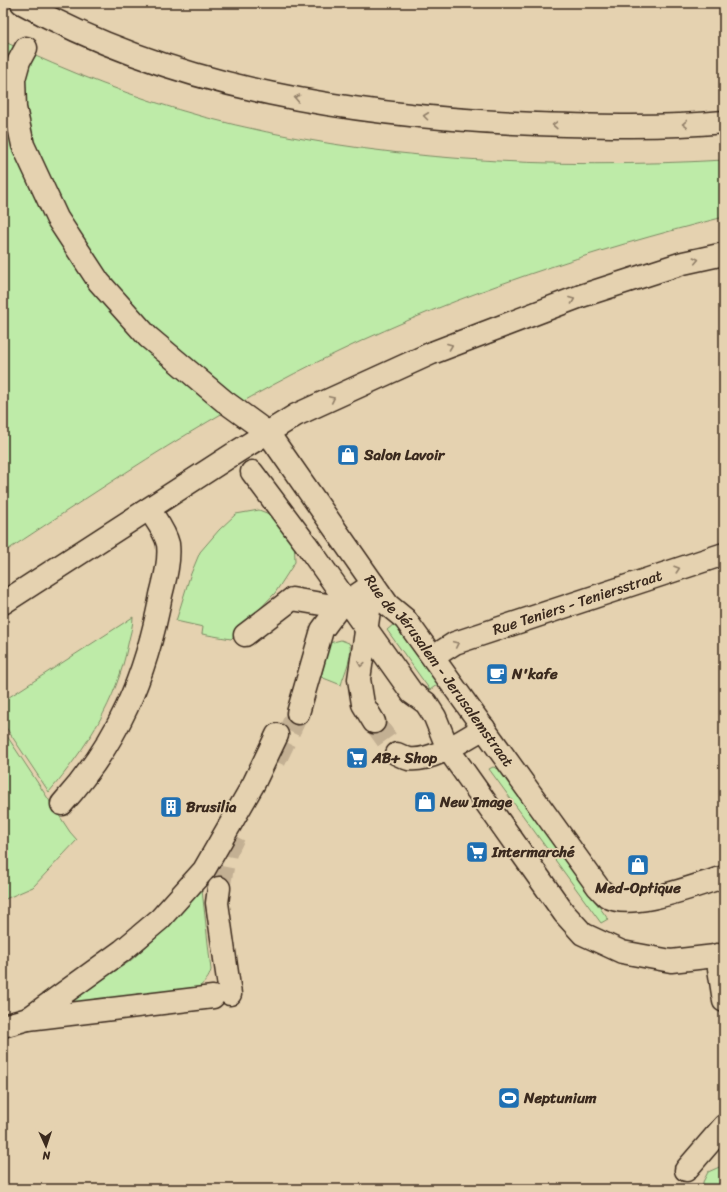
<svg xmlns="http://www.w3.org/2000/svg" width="727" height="1192" font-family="Sriracha,sans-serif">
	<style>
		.green { fill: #beeba8; stroke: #7c8a63 }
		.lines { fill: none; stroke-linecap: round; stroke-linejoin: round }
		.minor-tunnel { stroke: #c3b093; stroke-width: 22; stroke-dasharray: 22 11; stroke-linecap: butt }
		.minor-casing { stroke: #3b2a1e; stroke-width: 25 }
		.minor { stroke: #e5d2b0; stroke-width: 22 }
		.oneway { stroke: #907e67 }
		.labels { text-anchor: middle; stroke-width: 3.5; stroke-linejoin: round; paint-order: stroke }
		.poi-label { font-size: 15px; font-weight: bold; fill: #3b2a1e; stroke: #e5d2b0; text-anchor: start }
		.street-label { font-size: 15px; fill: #3b2a1e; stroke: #e5d2b0 }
	</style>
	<rect width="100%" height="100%" fill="#e5d2b0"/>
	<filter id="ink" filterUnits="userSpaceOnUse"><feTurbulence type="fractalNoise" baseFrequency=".025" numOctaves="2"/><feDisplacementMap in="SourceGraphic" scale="8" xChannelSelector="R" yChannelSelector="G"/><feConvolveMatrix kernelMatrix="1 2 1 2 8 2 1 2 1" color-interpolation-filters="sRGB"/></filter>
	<g filter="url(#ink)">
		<g class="green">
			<path d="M3,41c65,31 132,57 201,76 165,44 350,53 520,43v57c-132,33 -263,76 -386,135 -118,56 -226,129 -335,201z"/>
			<polygon points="259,510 277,517 294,534 295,562 275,593 231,639 202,634 203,627 176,621 190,576 200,552 219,530 236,514"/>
			<path d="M133,617c0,10 -3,17 -5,27 -11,57 -42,104 -79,148l-46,-69v-22z"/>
			<polygon points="394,624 438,684 430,690 387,630"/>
			<path d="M341,640l8,3c5,11 -5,31 -8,42l-20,-8 8,-34z"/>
			<polygon points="3,730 70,832 77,840 33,887 3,900"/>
			<polygon points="493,767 499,769 608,919 601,923 489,769"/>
			<path d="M202,890l9,80c-2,8 -6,12 -12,17l-128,16 -1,-3 59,-38 29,-26z"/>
			<polygon points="724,1165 724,1189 703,1189 703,1182 708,1172"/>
		</g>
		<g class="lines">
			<g class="minor-tunnel">
				<polyline points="374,722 397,754"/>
				<polyline points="275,761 298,713"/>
				<polyline points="219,888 226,853 239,826"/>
			</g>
			<g class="minor-casing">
				<g id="minor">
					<path d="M22,3c155,87 338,114 514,121 62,2 126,4 188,-2"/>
					<path id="s1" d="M26,48l-7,13 -5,18 1,29 8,37 34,73 42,64 49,55 76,64 44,32 120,172 17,14 193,268c3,3 6,7 9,9 23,16 91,-12 117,-19"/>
					<polyline points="252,472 306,544 412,693 426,703 435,717 448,749 564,913 583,934 622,952 671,961 724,955"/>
					<polyline points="373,584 359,679 363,704 374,722"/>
					<polyline points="3,603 238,451 296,415 432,353 581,296 683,263 724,254"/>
					<polyline points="245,635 292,599 339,607"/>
					<path id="s2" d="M433,657l22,-14 269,-89"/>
					<polyline points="298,713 322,630 339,607 373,584"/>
					<path d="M397,754c3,1 8,4 12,5 24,3 55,-20 75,-31"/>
					<path d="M62,804c56,-62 84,-127 99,-209 4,-16 9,-35 7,-51 -3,-13 -13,-25 -19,-35"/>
					<polyline points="219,888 217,903 230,994"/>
					<polyline points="717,955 724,1001"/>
					<polyline points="28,1019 122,951 160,919 204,870 254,783 277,735"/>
					<polyline points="3,1026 28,1019 213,997"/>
					<polyline points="686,1170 724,1126"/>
				</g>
			</g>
			<use href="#minor" class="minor"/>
		</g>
		<defs><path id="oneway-chevron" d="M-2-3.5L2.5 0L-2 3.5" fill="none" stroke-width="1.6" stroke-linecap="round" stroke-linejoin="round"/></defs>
		<g class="oneway">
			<use href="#oneway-chevron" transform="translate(297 98) rotate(-168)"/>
			<use href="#oneway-chevron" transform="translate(426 116) rotate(-173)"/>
			<use href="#oneway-chevron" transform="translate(685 124) rotate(179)"/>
			<use href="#oneway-chevron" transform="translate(555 125) rotate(-178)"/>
			<use href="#oneway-chevron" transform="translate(696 260) rotate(-12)"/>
			<use href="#oneway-chevron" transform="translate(572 300) rotate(-21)"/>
			<use href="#oneway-chevron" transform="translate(450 346) rotate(-21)"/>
			<use href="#oneway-chevron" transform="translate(332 399) rotate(-25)"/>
			<use href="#oneway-chevron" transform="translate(677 569) rotate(-18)"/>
			<use href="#oneway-chevron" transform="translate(456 644) rotate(-25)"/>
			<use href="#oneway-chevron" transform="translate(361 664) rotate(99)"/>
		</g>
	</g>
	<defs>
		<g id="shop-square" transform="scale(1.15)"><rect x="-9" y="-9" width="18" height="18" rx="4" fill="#1f6fb2" stroke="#e5d2b0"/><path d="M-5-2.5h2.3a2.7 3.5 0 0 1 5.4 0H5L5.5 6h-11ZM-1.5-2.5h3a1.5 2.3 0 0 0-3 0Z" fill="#fff"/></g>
		<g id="cafe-square" transform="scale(1.15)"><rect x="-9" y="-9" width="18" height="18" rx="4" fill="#1f6fb2" stroke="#e5d2b0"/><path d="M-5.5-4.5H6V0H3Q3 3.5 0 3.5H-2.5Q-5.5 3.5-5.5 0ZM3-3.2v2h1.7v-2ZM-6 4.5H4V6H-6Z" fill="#fff"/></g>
		<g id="supermarket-square" transform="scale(1.15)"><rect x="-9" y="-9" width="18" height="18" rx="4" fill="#1f6fb2" stroke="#e5d2b0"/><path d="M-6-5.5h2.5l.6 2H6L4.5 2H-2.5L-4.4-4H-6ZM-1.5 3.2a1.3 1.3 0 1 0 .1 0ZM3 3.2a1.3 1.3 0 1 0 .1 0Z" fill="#fff"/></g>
		<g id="building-square" transform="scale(1.15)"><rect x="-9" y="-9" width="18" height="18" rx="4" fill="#1f6fb2" stroke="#e5d2b0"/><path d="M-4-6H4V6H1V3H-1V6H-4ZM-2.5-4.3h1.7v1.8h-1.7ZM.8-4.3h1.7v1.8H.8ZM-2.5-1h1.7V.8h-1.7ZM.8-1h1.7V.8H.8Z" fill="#fff"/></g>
		<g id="stadium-square" transform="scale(1.15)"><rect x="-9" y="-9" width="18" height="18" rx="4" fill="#1f6fb2" stroke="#e5d2b0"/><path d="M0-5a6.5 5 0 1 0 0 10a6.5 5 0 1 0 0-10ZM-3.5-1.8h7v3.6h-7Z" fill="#fff"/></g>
	</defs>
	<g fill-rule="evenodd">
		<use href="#shop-square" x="348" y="455"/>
		<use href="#cafe-square" x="497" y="674"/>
		<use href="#supermarket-square" x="357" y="758"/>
		<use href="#shop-square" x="425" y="802"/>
		<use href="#building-square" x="171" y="807"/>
		<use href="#supermarket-square" x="477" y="852"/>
		<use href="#shop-square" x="638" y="865"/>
		<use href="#stadium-square" x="509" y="1098"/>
	</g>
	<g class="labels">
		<g class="poi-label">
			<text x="364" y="460">Salon Lavoir</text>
			<text x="512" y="679">N'kafe</text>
			<text x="372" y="763">AB+ Shop</text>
			<text x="440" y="807">New Image</text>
			<text x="186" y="812">Brusilia</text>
			<text x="492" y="857">Intermarché</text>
			<text x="638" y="893" text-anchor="middle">Med-Optique</text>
			<text x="524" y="1103">Neptunium</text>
		</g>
		<g class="street-label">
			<text dy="5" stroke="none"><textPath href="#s2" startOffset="155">Rue Teniers - Teniersstraat</textPath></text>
			<text dy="5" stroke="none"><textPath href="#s1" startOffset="778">Rue de Jérusalem - Jerusalemstraat</textPath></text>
		</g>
	</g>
	<rect width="727" height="1192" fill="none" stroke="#e5d2b0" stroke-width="16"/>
	<rect x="8" y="8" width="711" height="1176" fill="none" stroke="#3b2a1e" stroke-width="1.5" filter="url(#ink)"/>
	<g transform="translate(46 1146) rotate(177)" stroke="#e5d2b0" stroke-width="3" paint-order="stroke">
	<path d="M0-3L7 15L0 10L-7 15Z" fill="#3b2a1e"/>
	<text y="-6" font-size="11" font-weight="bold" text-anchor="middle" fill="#3b2a1e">N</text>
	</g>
</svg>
